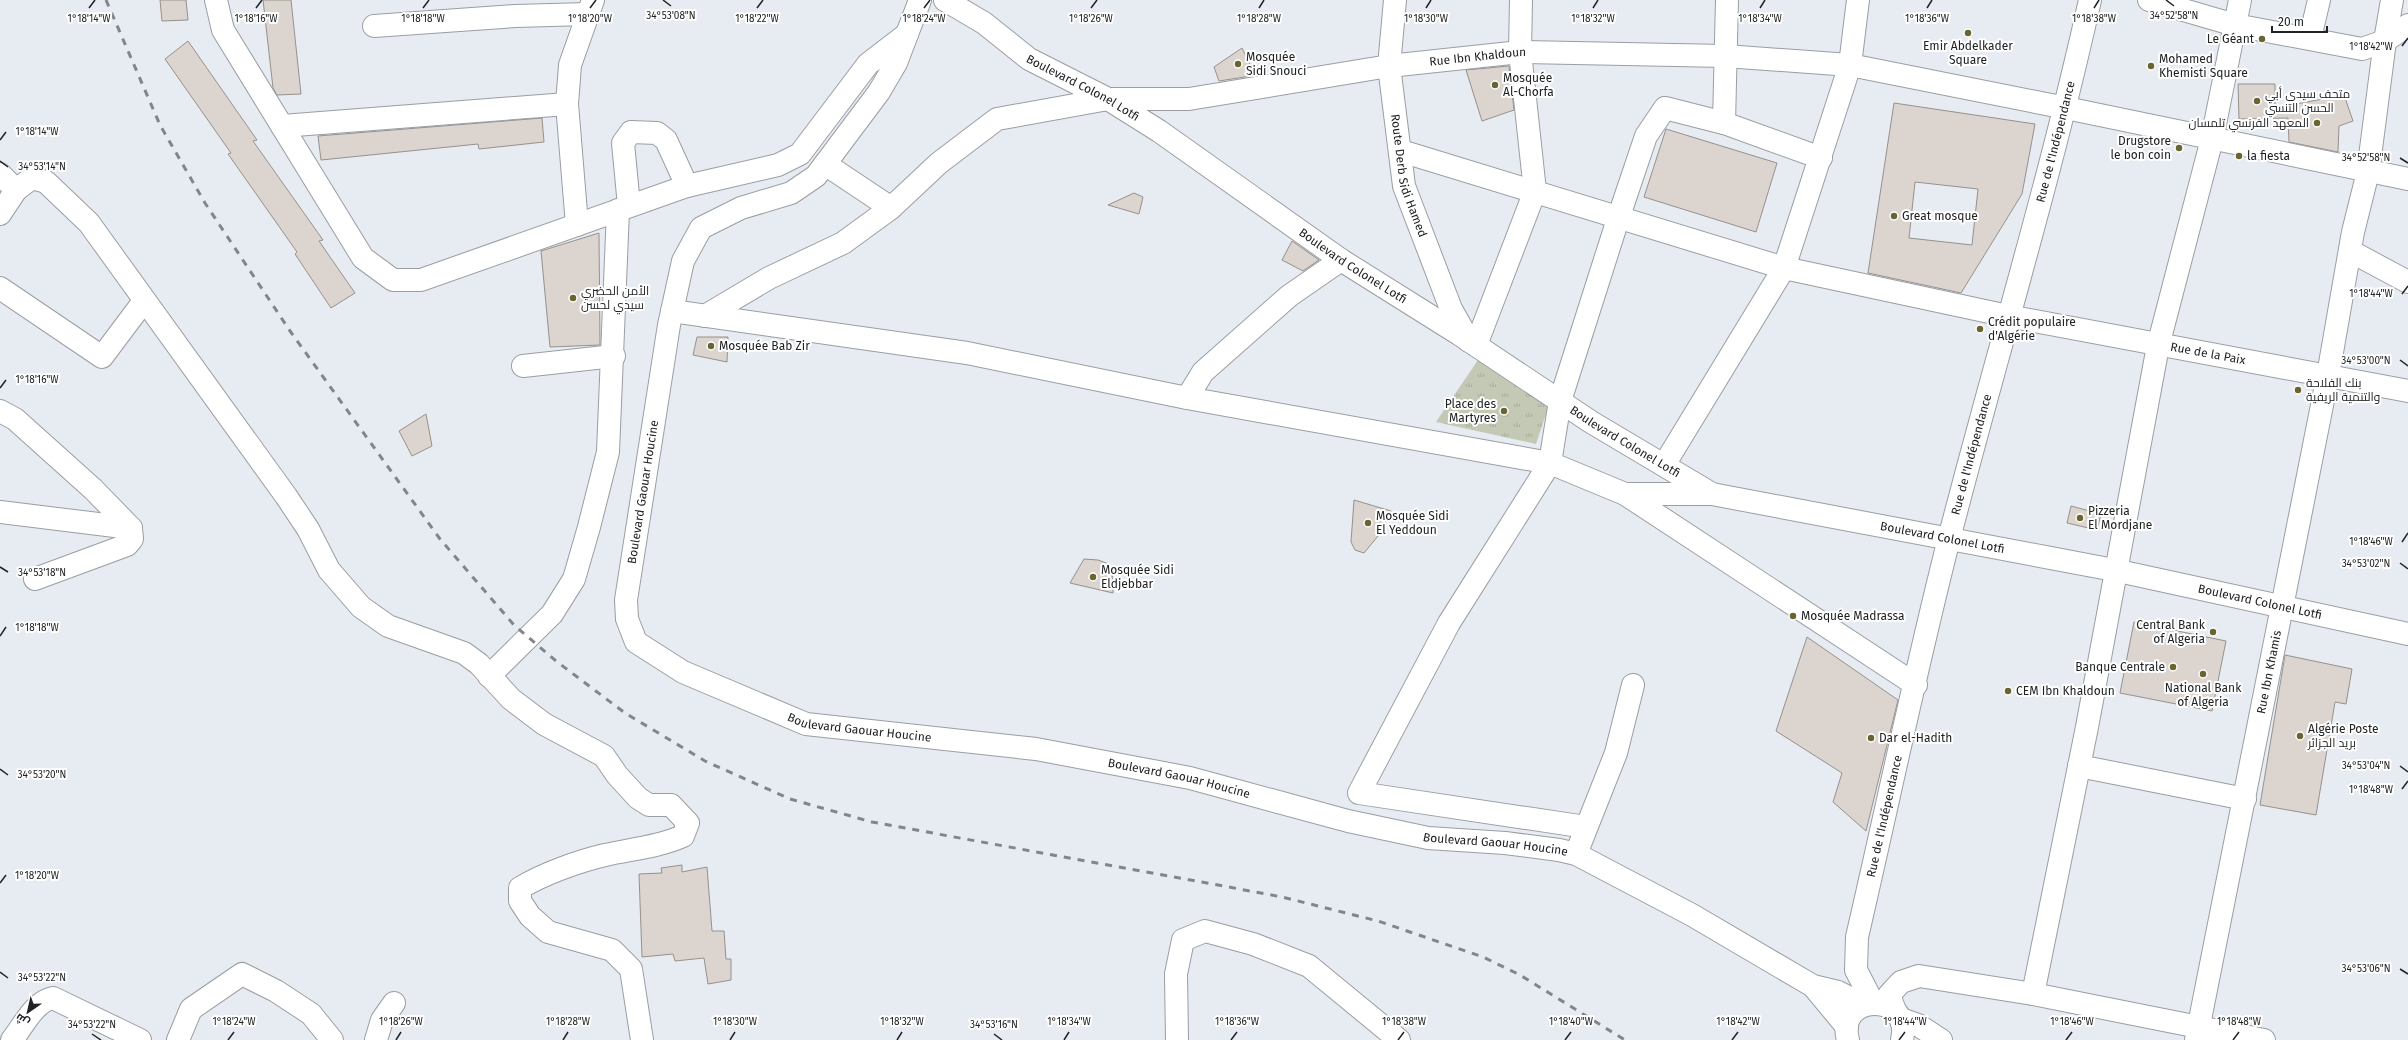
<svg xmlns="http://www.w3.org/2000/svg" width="2408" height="1040" font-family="'Fira Sans',Cairo,sans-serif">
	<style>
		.park { fill: url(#park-tufts) }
		.building { fill: #dbd4cf; stroke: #97918c; fill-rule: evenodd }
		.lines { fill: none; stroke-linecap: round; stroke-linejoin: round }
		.minor-casing { stroke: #9a9ea4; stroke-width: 24 }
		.major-casing { stroke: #9a9ea4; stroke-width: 24 }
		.minor { stroke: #fff; stroke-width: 22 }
		.major { stroke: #fff; stroke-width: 22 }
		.rail { stroke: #83858a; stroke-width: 3; stroke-dasharray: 7 7; stroke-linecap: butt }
		.ticks { fill: none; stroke: #212224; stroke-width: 1.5 }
		.poi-dot { fill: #696532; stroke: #fff; stroke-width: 1.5 }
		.labels { text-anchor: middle; stroke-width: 4; stroke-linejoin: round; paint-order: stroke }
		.poi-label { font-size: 12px; fill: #212224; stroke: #fff; text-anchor: start }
		.street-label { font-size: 12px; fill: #212224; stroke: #fff }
		.ticks-label { font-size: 10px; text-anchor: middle; fill: #212224; stroke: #fff; stroke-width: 4; stroke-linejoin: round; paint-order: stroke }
	</style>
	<defs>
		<pattern id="park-tufts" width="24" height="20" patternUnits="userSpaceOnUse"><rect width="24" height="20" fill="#c3c9b5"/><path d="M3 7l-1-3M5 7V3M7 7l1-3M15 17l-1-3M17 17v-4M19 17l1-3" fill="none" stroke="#a7ac9c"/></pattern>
	</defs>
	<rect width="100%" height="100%" fill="#e7ebf2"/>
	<polygon class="park" points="1478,360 1549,405 1536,444 1436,422"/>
	<g class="building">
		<polygon points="160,0 186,0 188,20 162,21"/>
		<polygon points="263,0 291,0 301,94 277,95 273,88"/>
		<polygon points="188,41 257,140 253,141 323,240 319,241 355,293 331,308 295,254 297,252 228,154 231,153 165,59"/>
		<polygon points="1242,48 1253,71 1250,72 1251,76 1219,81 1214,67"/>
		<polygon points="1509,66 1514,110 1482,121 1466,70"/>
		<polygon points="2238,84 2275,84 2275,108 2344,95 2353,121 2339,126 2338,152 2289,142 2288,118 2239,119"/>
		<path d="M1894,103l141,21 -13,70 -61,99 -93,-20zM1915,182l63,7 -6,56 -63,-7z"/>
		<polygon points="542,118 544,142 479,149 478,144 321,160 318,136"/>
		<polygon points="1666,129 1777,163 1756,232 1644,197"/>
		<polygon points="1134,193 1143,197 1139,214 1108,205"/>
		<polygon points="599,233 600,345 550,347 541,251"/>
		<polygon points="1292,241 1319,260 1303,271 1282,260"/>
		<polygon points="697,337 728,337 727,362 693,355"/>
		<polygon points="426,414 432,446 412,456 399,431"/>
		<polygon points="1354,500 1391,511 1378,536 1364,553 1355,550 1351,542"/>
		<polygon points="2071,506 2101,514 2097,530 2067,523"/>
		<polygon points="1084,559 1098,560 1109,564 1112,571 1113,593 1070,583"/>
		<polygon points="2134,622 2226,641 2212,711 2120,693"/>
		<polygon points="1807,637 1898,700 1866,831 1833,802 1842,773 1776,731"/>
		<polygon points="2285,655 2352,669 2346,704 2335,702 2316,815 2260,805"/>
		<polygon points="682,865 682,872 707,867 712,931 724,931 726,959 731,959 731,980 708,984 704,958 675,961 673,954 642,957 639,874 662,873 661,868"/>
	</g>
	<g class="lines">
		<g class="minor-casing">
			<g id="minor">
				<polyline points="216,0 223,30 363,258 393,280 421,280 687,186 778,165 800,154 868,64 907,34"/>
				<path id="s1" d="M1395,0l-6,66 15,120 47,123 18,32"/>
				<polyline points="2149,0 2235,25 2362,49 2385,41 2408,25"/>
				<polyline points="374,26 515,16 587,14"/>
				<polyline points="2310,38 2319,0"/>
				<polyline points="1724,123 1727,0"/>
				<polyline points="282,126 567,104"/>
				<path id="s2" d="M1401,151l383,117 224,48 400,75"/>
				<polyline points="825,164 891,208"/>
				<path d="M0,174l16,16 16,-12 14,4 43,41 197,273 22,33 21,41 32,37 27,19 76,27 15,11 32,35 33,25 60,32 13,19 21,23 11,7h22l17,18 -5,13c-25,11 -52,13 -78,19 -26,6 -62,19 -85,33v13l10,15 18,16 64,18 19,19 11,71"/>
				<polyline points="629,206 623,143 631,132 657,133 666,140 687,186"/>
				<polyline points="0,214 16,190"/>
				<polyline points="577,225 567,104 570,65 593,0"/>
				<polyline points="2350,251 2408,282"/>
				<polyline points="0,288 102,357 144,301"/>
				<polyline points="672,311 967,353 1187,398 1550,463 1625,494 1712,494"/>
				<path id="s3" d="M705,316l64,-38 74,-35 48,-35 48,-45 58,-44 111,-20h81l200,-33 131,-14 205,4 125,9 216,43 342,71"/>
				<polyline points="1476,345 1535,191 1520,52 1521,0"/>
				<polyline points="523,366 614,356"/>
				<polyline points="1187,398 1203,372 1289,296 1341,260"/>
				<polyline points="0,411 15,419 93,489 131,528"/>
				<polyline points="1664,465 1784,268 1850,65 1858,0"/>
				<polyline points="1625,494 1916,685"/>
				<polyline points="0,512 131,528 132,539 127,545 35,579"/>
				<polyline points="489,676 552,614 574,579 589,527 608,452 618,210"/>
				<polyline points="2079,766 2245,799"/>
				<polyline points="1586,827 1359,793 1449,623 1550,463 1560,401 1618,219 1646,136 1665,108 1724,123 1821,158"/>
				<polyline points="1576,854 1616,753 1633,685"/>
				<polyline points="2033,994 2087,727 2158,346 2212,139 2240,0"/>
				<path id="s4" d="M1873,1003l-17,-33 1,-33c31,-134 59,-269 93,-402 46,-178 100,-355 140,-535"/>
				<polyline points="1896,1013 1889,995 1901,982 1919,976 2033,994 2264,1040"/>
				<polyline points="1902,1023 1904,1020 1918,1025 1941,1040"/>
				<path d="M12,1040c11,-14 23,-39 41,-42l87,42"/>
				<polyline points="178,1040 191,1009 242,974 276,991 311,1014 332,1040"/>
				<polyline points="376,1040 382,1020 394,1003"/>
				<polyline points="1177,1040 1176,974 1183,940 1205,931 1253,944 1309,966 1399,1040"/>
				<path id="s5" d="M2196,1040l132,-665 25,-143 15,-60 17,-131 7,-41"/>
			</g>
		</g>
		<g class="major-casing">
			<g id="major">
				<path id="s6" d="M920,0l-24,63 -17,29 -63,84 -25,17 -50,15 -40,20 -18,33 -14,64 -43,275 1,19 9,23 47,30 123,52 230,25 154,29 158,43 80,17 77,5 54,7 17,4 116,61 121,71 25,6 26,13"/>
				<path id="s7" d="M945,0l39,23 45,36 79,40 51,32 182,129 118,74 132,88 121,72 402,76 294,64"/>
				<polyline points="1813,986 1847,1027"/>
				<path d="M1848,1040c-13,-47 65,-49 54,0"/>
			</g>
		</g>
		<use href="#minor" class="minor"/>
		<use href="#major" class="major"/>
		<polyline class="rail" points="106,0 160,125 205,203 290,331 440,539 514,625 556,661 625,713 705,761 790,799 872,822 1218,885 1282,897 1378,921 1483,957 1520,975 1625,1040"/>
	</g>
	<path class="ticks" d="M663,0l8,6M2166,0l8,6M89,8l6,-8M256,8l6,-8M423,8l6,-8M590,8l6,-8M757,8l6,-8M924,8l6,-8M1091,8l6,-8M1259,8l5,-8M1426,8l5,-8M1593,8l5,-8M1760,8l5,-8M1927,8l5,-8M2094,8l5,-8M2402,46l6,-8M0,140l6,-8M2400,158l8,5M0,161l8,6M2402,294l6,-8M2400,360l8,6M0,388l6,-8M2402,542l6,-9M2400,563l8,6M0,567l8,5M0,636l6,-9M2400,766l8,6M0,769l8,6M2402,789l6,-8M0,883l6,-8M2400,969l8,5M0,972l8,6M92,1034l9,6M994,1034l8,6M228,1040l6,-8M396,1040l5,-8M563,1040l5,-8M730,1040l5,-8M897,1040l5,-8M1064,1040l5,-8M1231,1040l6,-8M1398,1040l6,-8M1565,1040l6,-8M1732,1040l6,-8M1899,1040l6,-8M2066,1040l6,-8M2233,1040l6,-8"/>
	<g class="poi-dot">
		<circle cx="1968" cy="33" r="4"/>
		<circle cx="2262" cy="39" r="4"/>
		<circle cx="1238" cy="64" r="4"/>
		<circle cx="2151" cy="66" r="4"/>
		<circle cx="1495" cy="85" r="4"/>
		<circle cx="2257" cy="101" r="4"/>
		<circle cx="2317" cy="123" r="4"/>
		<circle cx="2179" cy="148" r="4"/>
		<circle cx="2239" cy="156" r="4"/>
		<circle cx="1894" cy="216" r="4"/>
		<circle cx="573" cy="298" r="4"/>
		<circle cx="1980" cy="329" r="4"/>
		<circle cx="711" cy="346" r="4"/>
		<circle cx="2298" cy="390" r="4"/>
		<circle cx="1504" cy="411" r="4"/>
		<circle cx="2080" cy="518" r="4"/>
		<circle cx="1368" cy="523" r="4"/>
		<circle cx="1093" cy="577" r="4"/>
		<circle cx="1793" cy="616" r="4"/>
		<circle cx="2213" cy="632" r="4"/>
		<circle cx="2173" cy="667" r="4"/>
		<circle cx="2203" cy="674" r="4"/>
		<circle cx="2008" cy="691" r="4"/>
		<circle cx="2300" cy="736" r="4"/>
		<circle cx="1871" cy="738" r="4"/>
	</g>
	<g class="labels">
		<g class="poi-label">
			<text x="2254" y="43" text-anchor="end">Le Géant</text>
			<text x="1968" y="50" text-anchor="middle">Emir Abdelkader<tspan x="1968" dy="14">Square</tspan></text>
			<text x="1246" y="61">Mosquée<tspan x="1246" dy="14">Sidi Snouci</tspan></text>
			<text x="2159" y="63">Mohamed<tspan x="2159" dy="14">Khemisti Square</tspan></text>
			<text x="1503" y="82">Mosquée<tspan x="1503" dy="14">Al-Chorfa</tspan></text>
			<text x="2265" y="98">متحف سيدي أبي<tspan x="2265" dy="14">الحسن التنسي</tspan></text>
			<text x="2309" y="127" text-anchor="end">المعهد الفرنسي تلمسان</text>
			<text x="2171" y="145" text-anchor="end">Drugstore<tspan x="2171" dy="14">le bon coin</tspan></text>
			<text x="2247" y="160">la fiesta</text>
			<text x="1902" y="220">Great mosque</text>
			<text x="581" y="295">الأمن الحضري<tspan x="581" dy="14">سيدي لحسن</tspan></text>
			<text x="1988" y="326">Crédit populaire<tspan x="1988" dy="14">d'Algérie</tspan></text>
			<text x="719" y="350">Mosquée Bab Zir</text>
			<text x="2306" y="387">بنك الفلاحة<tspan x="2306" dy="14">والتنمية الريفية</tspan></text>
			<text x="1496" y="408" text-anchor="end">Place des<tspan x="1496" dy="14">Martyres</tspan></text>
			<text x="2088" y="515">Pizzeria<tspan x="2088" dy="14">El Mordjane</tspan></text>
			<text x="1376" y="520">Mosquée Sidi<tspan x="1376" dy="14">El Yeddoun</tspan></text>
			<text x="1101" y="574">Mosquée Sidi<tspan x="1101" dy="14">Eldjebbar</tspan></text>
			<text x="1801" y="620">Mosquée Madrassa</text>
			<text x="2205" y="629" text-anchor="end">Central Bank<tspan x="2205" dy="14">of Algeria</tspan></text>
			<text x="2165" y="671" text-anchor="end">Banque Centrale</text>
			<text x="2203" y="692" text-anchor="middle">National Bank<tspan x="2203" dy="14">of Algeria</tspan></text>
			<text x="2016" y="695">CEM Ibn Khaldoun</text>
			<text x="2308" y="733">Algérie Poste<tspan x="2308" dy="14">بريد الجزائر</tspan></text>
			<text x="1879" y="742">Dar el-Hadith</text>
		</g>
		<g class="street-label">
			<text dy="4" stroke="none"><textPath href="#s3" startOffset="840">Rue Ibn Khaldoun</textPath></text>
			<text dy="4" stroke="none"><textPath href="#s7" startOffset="164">Boulevard Colonel Lotfi</textPath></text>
			<text dy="4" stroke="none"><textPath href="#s4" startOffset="890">Rue de l'Indépendance</textPath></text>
			<text dy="4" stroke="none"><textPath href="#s1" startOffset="178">Route Derb Sidi Hamed</textPath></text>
			<text dy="4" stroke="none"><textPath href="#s7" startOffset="488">Boulevard Colonel Lotfi</textPath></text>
			<text dy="4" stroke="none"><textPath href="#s2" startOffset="833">Rue de la Paix</textPath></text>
			<text dy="4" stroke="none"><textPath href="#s7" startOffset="812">Boulevard Colonel Lotfi</textPath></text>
			<text dy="4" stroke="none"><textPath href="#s4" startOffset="566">Rue de l'Indépendance</textPath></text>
			<text transform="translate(643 492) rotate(-81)" y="4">Boulevard Gaouar Houcine</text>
			<text dy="4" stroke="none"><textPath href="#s7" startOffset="1148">Boulevard Colonel Lotfi</textPath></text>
			<text dy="4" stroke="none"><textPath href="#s7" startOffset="1472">Boulevard Colonel Lotfi</textPath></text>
			<text dy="4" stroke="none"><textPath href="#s5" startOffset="375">Rue Ibn Khamis</textPath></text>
			<text dy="4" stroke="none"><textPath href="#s6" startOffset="1001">Boulevard Gaouar Houcine</textPath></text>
			<text dy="4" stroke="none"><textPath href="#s6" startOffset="1325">Boulevard Gaouar Houcine</textPath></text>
			<text dy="4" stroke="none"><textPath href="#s4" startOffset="194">Rue de l'Indépendance</textPath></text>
			<text dy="4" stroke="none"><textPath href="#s6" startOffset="1649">Boulevard Gaouar Houcine</textPath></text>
		</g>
	</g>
	<g class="ticks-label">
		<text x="2174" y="19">34°52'58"N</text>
		<text x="671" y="19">34°53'08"N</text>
		<text x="89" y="22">1°18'14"W</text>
		<text x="256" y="22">1°18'16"W</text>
		<text x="423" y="22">1°18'18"W</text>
		<text x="590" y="22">1°18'20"W</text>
		<text x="757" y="22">1°18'22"W</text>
		<text x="924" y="22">1°18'24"W</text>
		<text x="1091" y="22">1°18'26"W</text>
		<text x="1259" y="22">1°18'28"W</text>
		<text x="1426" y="22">1°18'30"W</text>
		<text x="1593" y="22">1°18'32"W</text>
		<text x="1760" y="22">1°18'34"W</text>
		<text x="1927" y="22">1°18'36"W</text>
		<text x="2094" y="22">1°18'38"W</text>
		<text x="2371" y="50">1°18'42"W</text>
		<text x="37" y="135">1°18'14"W</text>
		<text x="2366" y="161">34°52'58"N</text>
		<text x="42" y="170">34°53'14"N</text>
		<text x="2371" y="297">1°18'44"W</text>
		<text x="2366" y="364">34°53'00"N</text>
		<text x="37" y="383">1°18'16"W</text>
		<text x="2371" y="545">1°18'46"W</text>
		<text x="2366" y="567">34°53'02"N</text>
		<text x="42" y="576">34°53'18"N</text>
		<text x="37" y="631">1°18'18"W</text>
		<text x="2366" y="769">34°53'04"N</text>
		<text x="42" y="778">34°53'20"N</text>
		<text x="2371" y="793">1°18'48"W</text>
		<text x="37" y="879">1°18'20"W</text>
		<text x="2366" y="972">34°53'06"N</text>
		<text x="42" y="981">34°53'22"N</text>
		<text x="234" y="1025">1°18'24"W</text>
		<text x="401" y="1025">1°18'26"W</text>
		<text x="568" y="1025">1°18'28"W</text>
		<text x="735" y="1025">1°18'30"W</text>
		<text x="902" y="1025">1°18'32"W</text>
		<text x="1069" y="1025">1°18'34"W</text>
		<text x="1237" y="1025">1°18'36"W</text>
		<text x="1404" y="1025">1°18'38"W</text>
		<text x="1571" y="1025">1°18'40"W</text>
		<text x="1738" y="1025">1°18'42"W</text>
		<text x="1905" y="1025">1°18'44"W</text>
		<text x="2072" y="1025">1°18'46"W</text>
		<text x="2239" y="1025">1°18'48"W</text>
		<text x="92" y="1028">34°53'22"N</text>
		<text x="994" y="1028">34°53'16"N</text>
	</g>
	<g transform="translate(28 1012) rotate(214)" stroke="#ffffff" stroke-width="3" paint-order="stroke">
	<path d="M0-3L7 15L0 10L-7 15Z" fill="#212224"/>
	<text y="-6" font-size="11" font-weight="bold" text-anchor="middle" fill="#212224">ش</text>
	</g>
	<path d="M2272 26v6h55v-6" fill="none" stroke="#212224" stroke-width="2"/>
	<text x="2278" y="26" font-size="12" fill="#212224" stroke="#ffffff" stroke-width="3" paint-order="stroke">20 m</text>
</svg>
